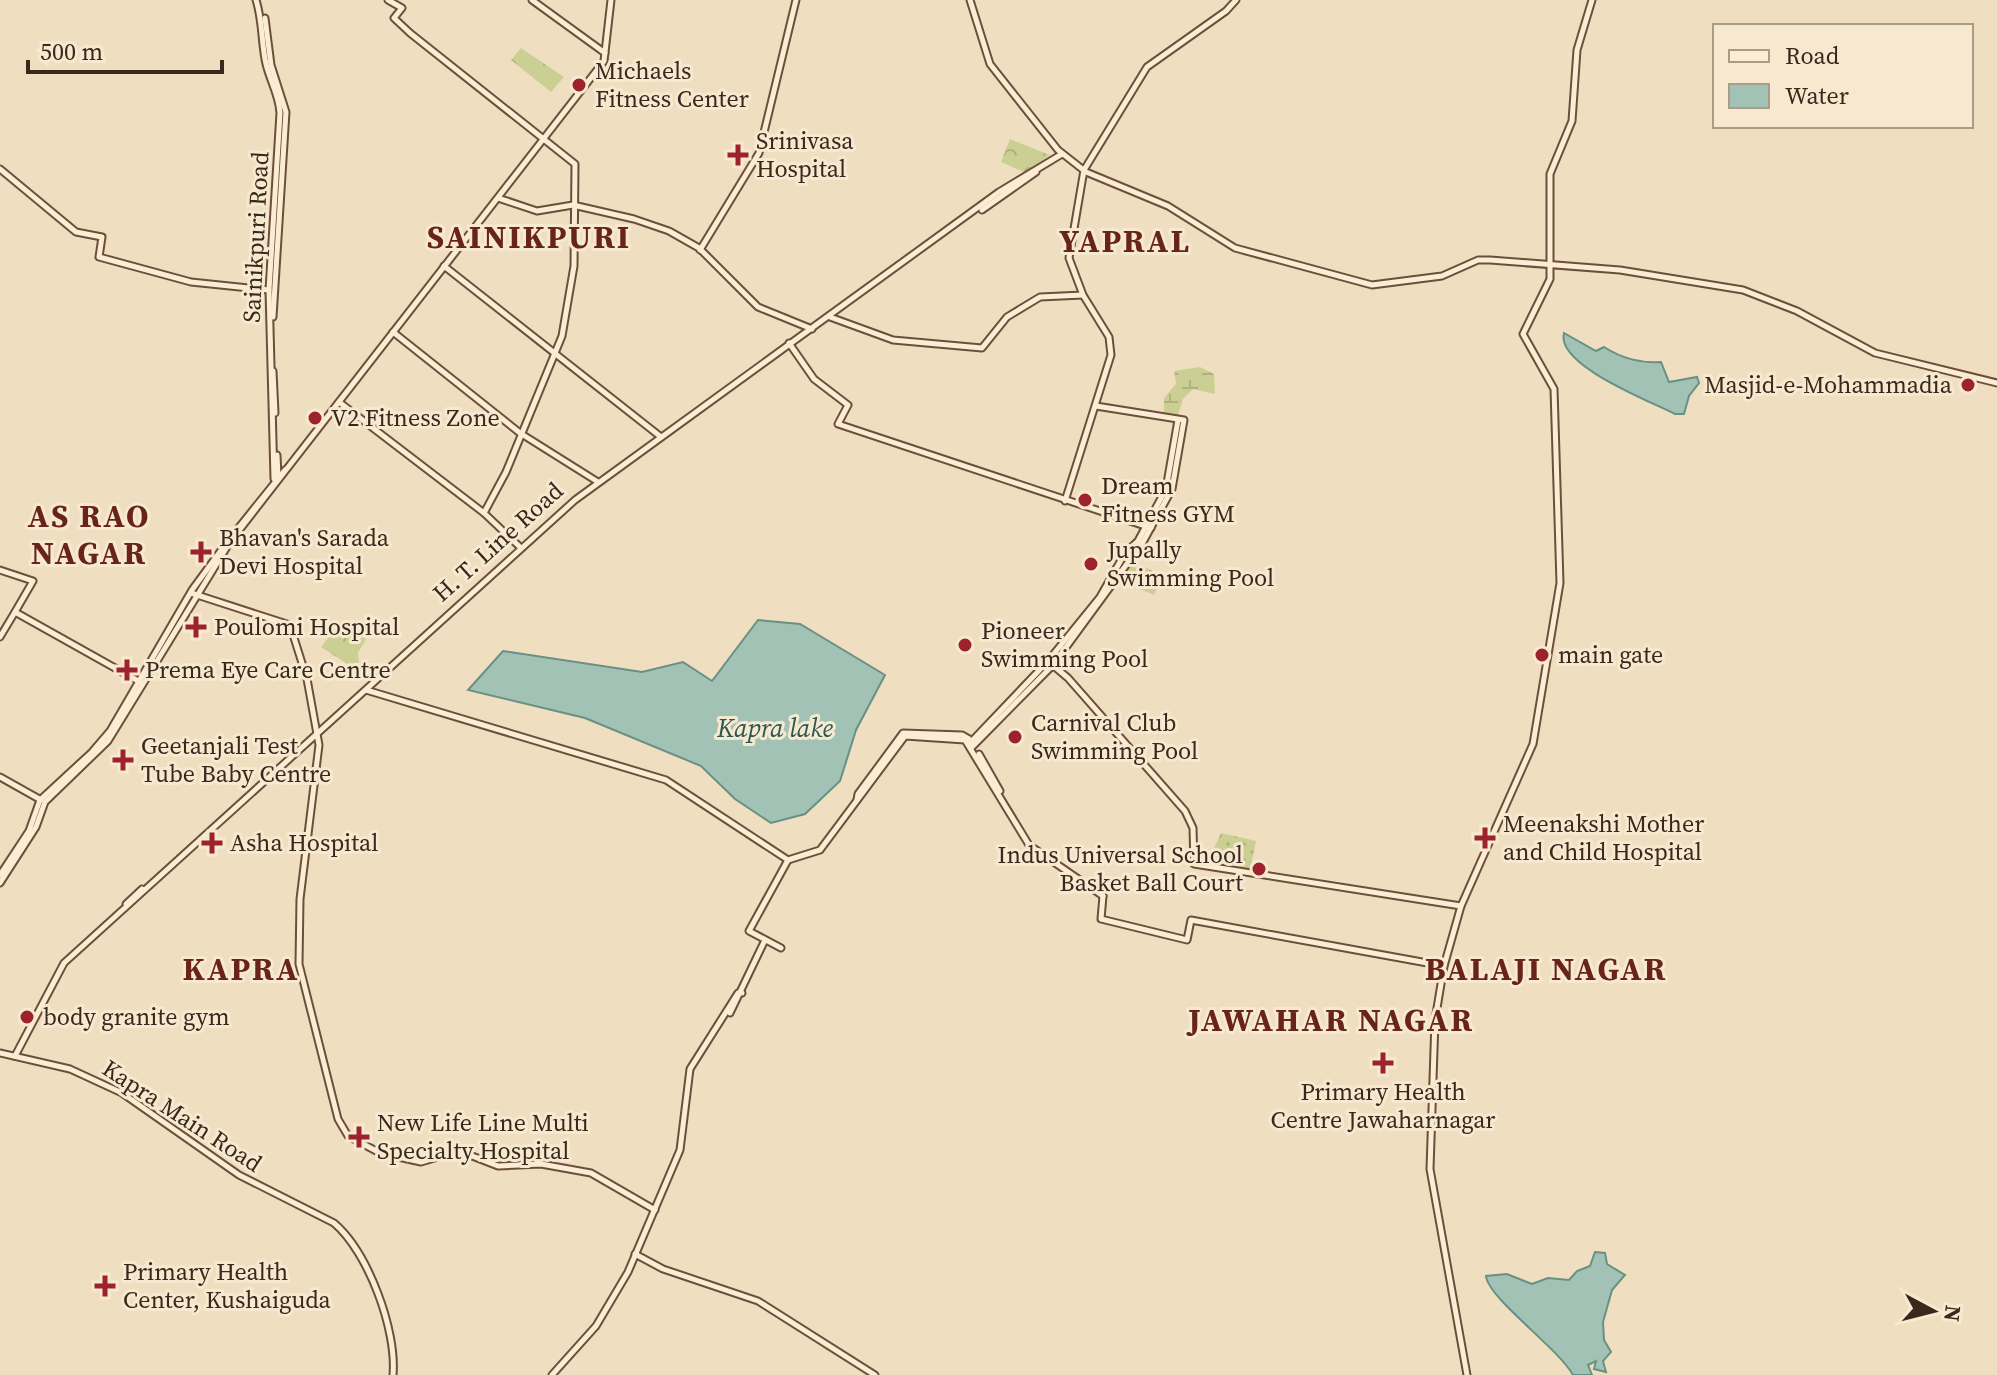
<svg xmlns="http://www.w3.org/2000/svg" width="1997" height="1375" font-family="'Source Serif 4',serif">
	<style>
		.grass { fill: url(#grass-dots) }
		.forest { fill: url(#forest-firs) }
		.wetland { fill: url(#wetland-marsh) }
		.park { fill: url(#park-crowns) }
		.water { fill: #a3c2b6; stroke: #699084; stroke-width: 2 }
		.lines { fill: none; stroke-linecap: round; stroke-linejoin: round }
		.secondary-casing { stroke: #6c4f3a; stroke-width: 9 }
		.secondary { stroke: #fbecd3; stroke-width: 5 }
		.poi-dot { fill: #9c232d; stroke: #f7e9d0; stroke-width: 3 }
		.labels { text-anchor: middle; stroke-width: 6; stroke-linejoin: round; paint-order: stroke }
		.poi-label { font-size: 24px; fill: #39281c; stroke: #f7e9d0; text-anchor: start }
		.street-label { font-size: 24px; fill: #39281c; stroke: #f7e9d0 }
		.water-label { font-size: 26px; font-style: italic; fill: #2a5953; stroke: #f7e9d0 }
		.district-label { font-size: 32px; font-weight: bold; letter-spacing: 2px; fill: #682419; stroke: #f7e9d0 }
	</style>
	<defs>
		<pattern id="grass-dots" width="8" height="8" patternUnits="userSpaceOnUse" patternTransform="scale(2)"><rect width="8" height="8" fill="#cccf93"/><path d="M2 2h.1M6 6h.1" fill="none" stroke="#b0b27e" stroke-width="1.8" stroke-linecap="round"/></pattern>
		<pattern id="forest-firs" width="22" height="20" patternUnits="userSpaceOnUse" patternTransform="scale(2)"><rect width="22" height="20" fill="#cccf93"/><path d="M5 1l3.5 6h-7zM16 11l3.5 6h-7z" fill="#b0b27e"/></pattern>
		<pattern id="wetland-marsh" width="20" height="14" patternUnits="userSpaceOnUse" patternTransform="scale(2)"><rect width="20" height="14" fill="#cccf93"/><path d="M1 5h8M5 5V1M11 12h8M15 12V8" fill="none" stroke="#b0b27e"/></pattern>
		<pattern id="park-crowns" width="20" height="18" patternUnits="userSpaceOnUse" patternTransform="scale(2)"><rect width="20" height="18" fill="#cccf93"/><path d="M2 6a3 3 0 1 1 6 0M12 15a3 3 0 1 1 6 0" fill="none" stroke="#b0b27e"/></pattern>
	</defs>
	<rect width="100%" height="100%" fill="#f0dec0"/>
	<polygon class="grass" points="1221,833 1256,841 1250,871 1213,864 1215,846"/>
	<polygon class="forest" points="1129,560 1172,580 1168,590 1158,587 1154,595 1119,580"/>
	<polygon class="wetland" points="1200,367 1214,374 1215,394 1193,389 1183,399 1178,415 1164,413 1164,398 1176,384 1174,371"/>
	<g class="park">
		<polygon points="521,48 564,77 551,92 511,60"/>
		<polygon points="1010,139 1050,155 1026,173 1001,162"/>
		<polygon points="340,623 366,639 358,653 359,662 349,665 321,647"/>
	</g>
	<g class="water">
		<path d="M1564,333l32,18 8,-4c19,12 36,16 57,15l8,20 28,-5 2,6 -10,13 -5,18h-9c-23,-12 -120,-49 -111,-81z"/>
		<polygon points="758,620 800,624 885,675 856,730 840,781 805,814 771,823 735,799 701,766 585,718 468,690 503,651 642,672 683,662 712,681"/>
		<path d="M1595,1252l10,1 2,11 18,11 -13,15 -9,32 1,18 7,12 -8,9 3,11 -12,-3 2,-8 -8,4 4,10h-19c-15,-27 -85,-77 -87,-99l21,-2 25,10 16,-6 21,2 8,-9 13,-5z"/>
	</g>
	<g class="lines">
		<g class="secondary-casing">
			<g id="secondary">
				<path d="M256,0c7,22 5,42 10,64 4,17 13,31 14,49l-11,177 5,189"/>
				<polyline points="388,0 402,8 394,18 410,33 575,164 574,266 562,336 506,472 484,513"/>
				<polyline points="532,0 605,53"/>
				<polyline points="970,0 990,64 1058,150 1086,172 1168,206 1235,248 1372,285 1442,276 1478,260 1490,260 1620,270 1743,290 1797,311 1875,353 1997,383"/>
				<polyline points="265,18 271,65 286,112 273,317"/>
				<polyline points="0,169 76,232 102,237 99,257 191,282 269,290"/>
				<polyline points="498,198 537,211 573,205 634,219 669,231 699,248 758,307 812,329"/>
				<polyline points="982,210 1036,172"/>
				<polyline points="700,250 759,153 796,0"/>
				<polyline points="444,266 661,437"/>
				<polyline points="830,317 893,340 982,348 1007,317 1040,297 1083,295"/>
				<polyline points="393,332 520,433 598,482"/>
				<polyline points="789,343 814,379 848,405 838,424 1151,528"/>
				<polyline points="273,371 275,413"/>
				<polyline points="339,402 484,513 521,548"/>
				<polyline points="277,455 278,477"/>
				<polyline points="1065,501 1111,355 1109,337 1083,295 1069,258 1084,170 1147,67 1226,11 1236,0"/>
				<polyline points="236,531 285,470"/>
				<polyline points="0,570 33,581 15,612 140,682"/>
				<polyline points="191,593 290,625 307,679 319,745 300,899 299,964 338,1119 348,1136 380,1153 421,1162 451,1153 467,1154 498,1166 541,1164 591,1173 655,1210"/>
				<polyline points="0,637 15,612"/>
				<polyline points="1048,661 1068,678 1185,811 1193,828 1194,864 1461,906"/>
				<polyline points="366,690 666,780 788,860 820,850 905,736 965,740 1029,845 1103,896"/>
				<polyline points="969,744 1048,661 1100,597 1125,553 1138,541 1166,489 1178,420"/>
				<polyline points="971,748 1053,665 1143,542 1172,489 1184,420 1096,406"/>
				<polyline points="979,754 1000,791"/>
				<polyline points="0,777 41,800"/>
				<polyline points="857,800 858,794 903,733 962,735 969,739"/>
				<polyline points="0,875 29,831 40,800 92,752 110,731 192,590 225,545"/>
				<polyline points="0,883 36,827 45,802 108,741 230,542 604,61 611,0"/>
				<polyline points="1103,896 1101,919 1187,940 1191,920 1444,966"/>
				<polyline points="126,904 142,889"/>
				<polyline points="781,948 749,931 788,860"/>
				<polyline points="730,1013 765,940"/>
				<path d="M0,1053l70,16 52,24 117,82 95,48c34,29 63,107 59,152"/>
				<polyline points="15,1056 64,963 575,500 999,192 1062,154"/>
				<polyline points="635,1254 663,1269 758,1301 875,1375"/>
				<polyline points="552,1375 596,1326 628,1272 680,1150 690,1069 738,993 742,993"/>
				<polyline points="1467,1375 1430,1169 1435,1020 1444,966 1461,906 1533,744 1560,583 1554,389 1523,334 1550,279 1550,174 1572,121 1577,50 1592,0"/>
			</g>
		</g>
		<use href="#secondary" class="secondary"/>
	</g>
	<g class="poi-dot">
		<circle cx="579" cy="85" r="8"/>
		<path d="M734 143h8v8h8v8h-8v8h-8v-8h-8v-8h8z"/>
		<circle cx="1968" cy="385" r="8"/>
		<circle cx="315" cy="418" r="8"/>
		<circle cx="1085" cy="500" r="8"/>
		<path d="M197 540h8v8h8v8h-8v8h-8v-8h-8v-8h8z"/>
		<circle cx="1091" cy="564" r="8"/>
		<path d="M192 615h8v8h8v8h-8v8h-8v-8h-8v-8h8z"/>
		<circle cx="965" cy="645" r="8"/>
		<circle cx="1542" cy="655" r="8"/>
		<path d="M123 658h8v8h8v8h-8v8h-8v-8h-8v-8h8z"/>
		<circle cx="1015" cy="737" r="8"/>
		<path d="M119 748h8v8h8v8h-8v8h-8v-8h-8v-8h8z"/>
		<path d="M1481 826h8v8h8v8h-8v8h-8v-8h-8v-8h8z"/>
		<path d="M208 831h8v8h8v8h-8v8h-8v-8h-8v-8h8z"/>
		<circle cx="1259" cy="869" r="8"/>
		<circle cx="27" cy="1017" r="8"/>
		<path d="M1379 1051h8v8h8v8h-8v8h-8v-8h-8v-8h8z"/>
		<path d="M355 1125h8v8h8v8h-8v8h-8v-8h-8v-8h8z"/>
		<path d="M101 1274h8v8h8v8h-8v8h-8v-8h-8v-8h8z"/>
	</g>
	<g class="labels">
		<g class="poi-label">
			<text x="595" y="79">Michaels<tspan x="595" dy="28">Fitness Center</tspan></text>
			<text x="756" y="149">Srinivasa<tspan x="756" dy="28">Hospital</tspan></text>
			<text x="1952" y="393" text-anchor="end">Masjid-e-Mohammadia</text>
			<text x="331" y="426">V2 Fitness Zone</text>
			<text x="1101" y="494">Dream<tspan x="1101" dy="28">Fitness GYM</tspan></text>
			<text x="219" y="546">Bhavan's Sarada<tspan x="219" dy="28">Devi Hospital</tspan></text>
			<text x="1107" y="558">Jupally<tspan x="1107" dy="28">Swimming Pool</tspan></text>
			<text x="214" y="635">Poulomi Hospital</text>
			<text x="981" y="639">Pioneer<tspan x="981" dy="28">Swimming Pool</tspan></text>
			<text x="1558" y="663">main gate</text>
			<text x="145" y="678">Prema Eye Care Centre</text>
			<text x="1031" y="731">Carnival Club<tspan x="1031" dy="28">Swimming Pool</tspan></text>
			<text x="141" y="754">Geetanjali Test<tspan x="141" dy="28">Tube Baby Centre</tspan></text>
			<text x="1503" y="832">Meenakshi Mother<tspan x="1503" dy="28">and Child Hospital</tspan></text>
			<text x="230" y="851">Asha Hospital</text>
			<text x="1243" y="863" text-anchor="end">Indus Universal School<tspan x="1243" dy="28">Basket Ball Court</tspan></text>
			<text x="43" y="1025">body granite gym</text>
			<text x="1383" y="1100" text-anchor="middle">Primary Health<tspan x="1383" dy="28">Centre Jawaharnagar</tspan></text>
			<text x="377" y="1131">New Life Line Multi<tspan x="377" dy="28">Specialty Hospital</tspan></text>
			<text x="123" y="1280">Primary Health<tspan x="123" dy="28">Center, Kushaiguda</tspan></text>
		</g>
		<g class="street-label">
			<text transform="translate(256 237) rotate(-87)" y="8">Sainikpuri Road</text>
			<text transform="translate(498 542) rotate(-42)" y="8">H. T. Line Road</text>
			<text transform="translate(182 1116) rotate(33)" y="8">Kapra Main Road</text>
		</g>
		<g class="water-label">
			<text x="775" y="737">Kapra lake</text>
		</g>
		<g class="district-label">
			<text x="529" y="248">SAINIKPURI</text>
			<text x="1125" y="252">YAPRAL</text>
			<text x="89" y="527">AS RAO<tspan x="89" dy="37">NAGAR</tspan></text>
			<text x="241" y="980">KAPRA</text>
			<text x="1546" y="980">BALAJI NAGAR</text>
			<text x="1331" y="1031">JAWAHAR NAGAR</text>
		</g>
	</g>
	<rect x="1713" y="24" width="260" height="104" fill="#f7e9d0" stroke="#ab9c88" stroke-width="2"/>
	<rect x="1729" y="50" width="40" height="12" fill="#fbecd3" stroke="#ab9c88" stroke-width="2"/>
	<text x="1785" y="64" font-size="24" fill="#39281c">Road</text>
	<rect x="1729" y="84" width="40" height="24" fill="#a3c2b6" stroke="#ab9c88" stroke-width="2"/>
	<text x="1785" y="104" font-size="24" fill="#39281c">Water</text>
	<g transform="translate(1933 1311) rotate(97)" stroke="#f7e9d0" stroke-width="6" paint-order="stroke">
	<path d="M0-6L14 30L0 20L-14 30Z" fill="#39281c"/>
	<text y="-12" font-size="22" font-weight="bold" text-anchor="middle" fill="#39281c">N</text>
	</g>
	<path d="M28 60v12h194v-12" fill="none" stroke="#39281c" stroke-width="4"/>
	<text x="40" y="60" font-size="24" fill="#39281c" stroke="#f7e9d0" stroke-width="6" paint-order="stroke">500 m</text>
</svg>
